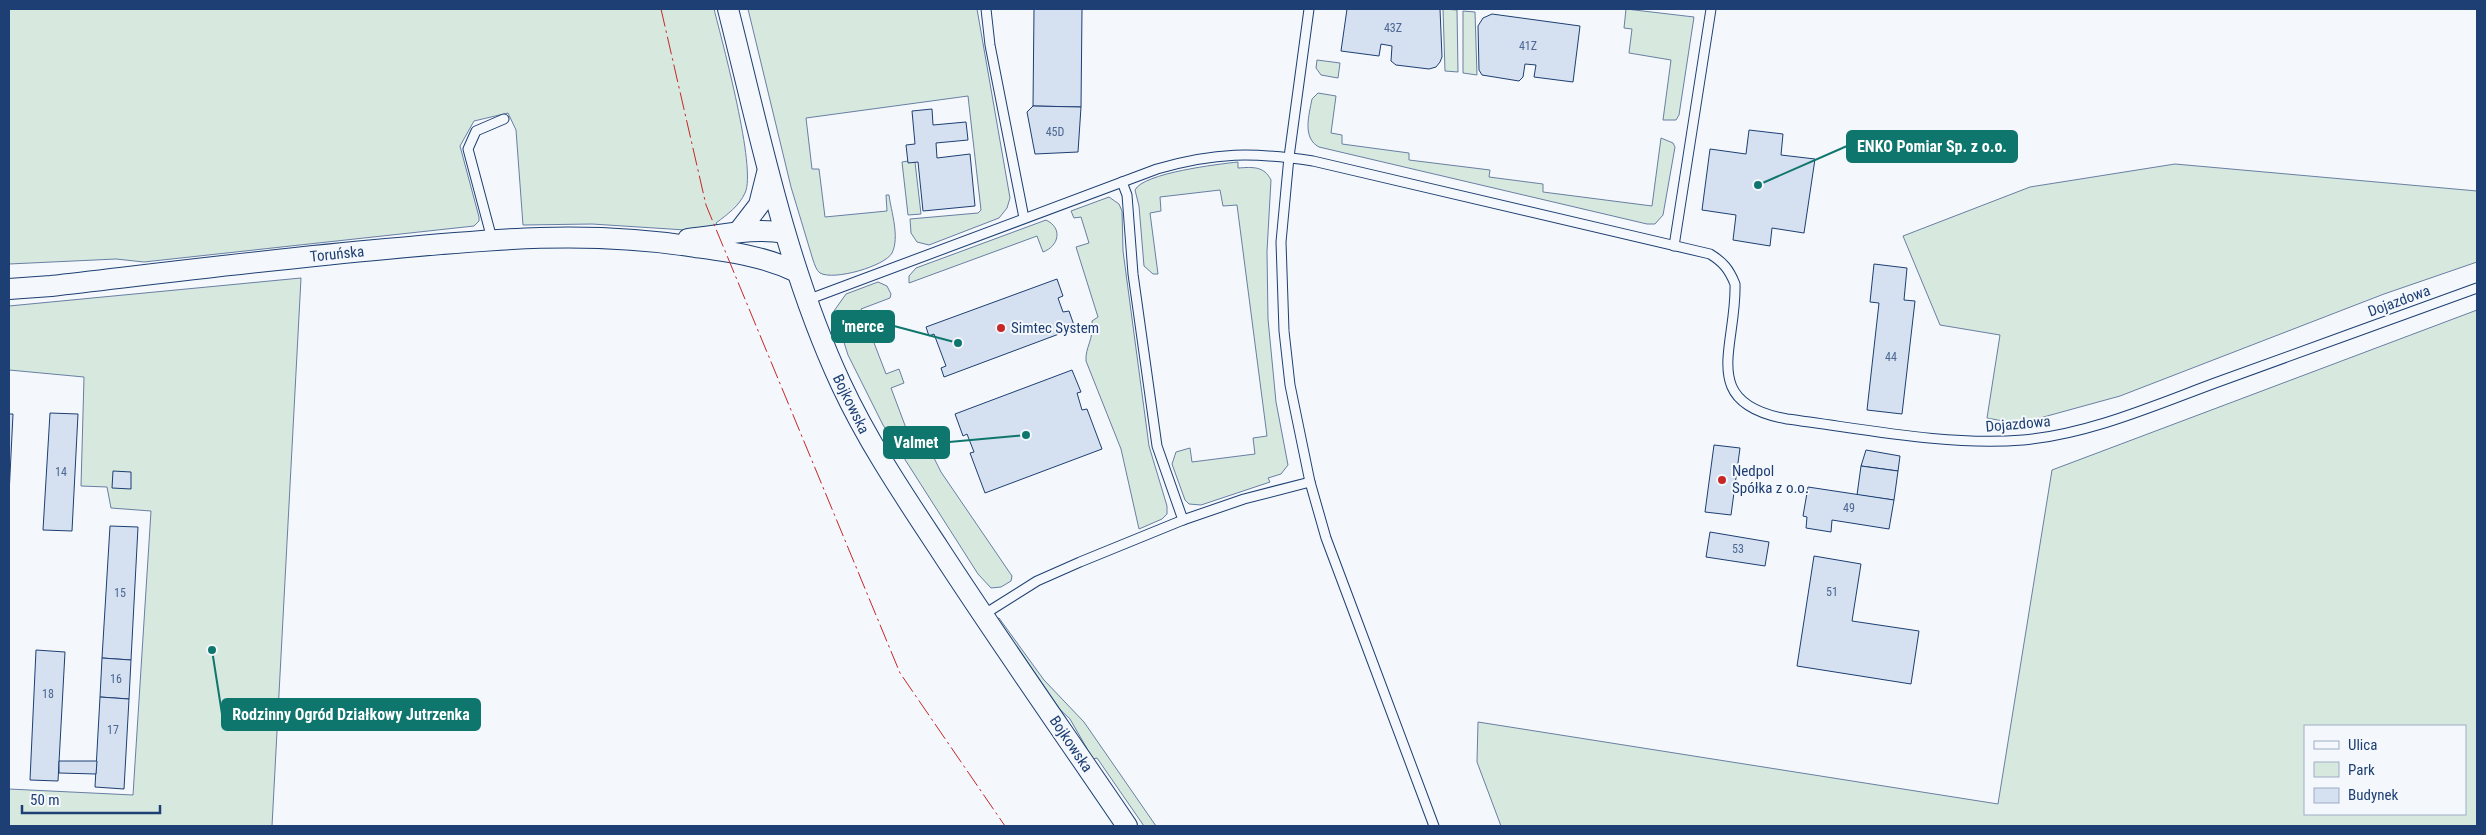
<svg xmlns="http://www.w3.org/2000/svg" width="2486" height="835" font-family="'Roboto Condensed',sans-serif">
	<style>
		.green { fill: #d7e8df; stroke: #687fa3; fill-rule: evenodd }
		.building { fill: #d5e0f0; stroke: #1d3f73 }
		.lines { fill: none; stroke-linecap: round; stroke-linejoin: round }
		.service-casing { stroke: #1d3f73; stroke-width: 11 }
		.tertiary-casing { stroke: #1d3f73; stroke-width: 22 }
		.service { stroke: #f4f7fb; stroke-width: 9 }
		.tertiary { stroke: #f4f7fb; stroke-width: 20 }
		.power { stroke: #c62828; stroke-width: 1; stroke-dasharray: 18 4 2.5 4; stroke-linecap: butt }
		.poi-dot { fill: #c62828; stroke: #f4f7fb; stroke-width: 2 }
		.labels { text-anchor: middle; stroke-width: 4; stroke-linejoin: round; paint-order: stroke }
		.number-label { font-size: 12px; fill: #4b6792 }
		.street-label { font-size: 15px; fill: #1d3f73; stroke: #f4f7fb }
		.poi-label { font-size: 15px; fill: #1d3f73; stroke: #f4f7fb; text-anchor: start }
		.leader { fill: none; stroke: #0f766e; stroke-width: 2 }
		.callout-dot { fill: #0f766e; stroke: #f4f7fb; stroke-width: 2 }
		.callout { fill: #0f766e; stroke: #0f766e; stroke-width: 2 }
		.callout-label { font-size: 16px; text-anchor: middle; font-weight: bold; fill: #fff }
	</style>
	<rect width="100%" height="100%" fill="#f4f7fb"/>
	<g class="green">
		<path d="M9,9h705c8,32 43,160 31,184 -6,13 -17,21 -29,30l2,4 -17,4 -109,-7 -69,1 -7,-95 -8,-17 -34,8 -14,25 19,71v4l-5,5 -330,36 -28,-3 -107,5z"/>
		<path d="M748,9h229l33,189 -3,10 -8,10 -70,27 -12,-3 -6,-9 -1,-14 68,-6 3,-3 -13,-114 -162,22 6,51h7l6,48 62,-6 -1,-16h3c2,16 11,42 3,58 -7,13 -58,28 -72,20 -4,-3 -5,-8 -7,-13l-22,-73z"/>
		<polygon points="1443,9 1457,10 1458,72 1445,71"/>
		<polygon points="1626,9 1694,17 1679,115 1676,120 1663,120 1671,60 1629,53 1632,29 1624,28"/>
		<polygon points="1463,11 1475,12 1477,75 1463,73"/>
		<polygon points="1317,60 1340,63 1338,78 1321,75 1316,68"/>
		<path d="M1318,93l18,3 -5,37 11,2v9l67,9v7l81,10 -1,7 54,7v8l109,14 9,-68 12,5 2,4 -12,68 -8,9h-8l-328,-77c-17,-9 -10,-32 -7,-48z"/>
		<polygon points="908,161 915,162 921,214 908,215 902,162"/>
		<path d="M1238,162v6c15,-1 26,-2 33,12l-4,71 1,68 8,83 12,63 -7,9 -13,4 2,4 -69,23 -12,-1 -4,-4 -13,-36 4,-12 14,-4 2,14 63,-8 -2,-16 14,-2 -30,-231 -14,1 -3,-16 -60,7 1,14 -11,2 8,61h-5l-9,-8 -5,-60 -4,-16c8,-17 84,-26 103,-28z"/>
		<polygon points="2175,164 2477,191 2477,262 2384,294 2120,396 2018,424 1987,418 2000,335 1940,325 1903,236 2030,187"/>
		<path d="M1109,197l10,7 3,7 1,40 26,195 18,60v8l-5,5 -23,10 -18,-80 -35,-88c-1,-14 8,-21 6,-40l6,-4 -22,-70 13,-4 -8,-26 -7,1 -3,-7z"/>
		<path d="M1046,220c17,8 13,26 -3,32l-6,-16 -128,47v-7l7,-8z"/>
		<polygon points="301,278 272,826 9,826 9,789 133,795 151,511 111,508 107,487 81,486 84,377 9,370 9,306"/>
		<polygon points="878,282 887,286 891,294 890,298 861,309 886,374 899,369 904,383 891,388 915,452 929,448 941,472 1012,576 1011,581 1001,587 991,588 978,574 883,425 848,355 834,311 846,294"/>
		<path d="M2477,310v516h-976l-24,-64 1,-40 520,82 54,-334zM2465,726v88h-160v-88z"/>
		<polygon points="999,618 1044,680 1084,722 1156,826 1144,826 1097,758 1093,759 1070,719 1052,702 996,619"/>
	</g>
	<g class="building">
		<polygon points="1034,9 1082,9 1081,107 1033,106"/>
		<polygon points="1347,9 1440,9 1442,57 1440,62 1436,67 1429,69 1396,65 1391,61 1392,46 1381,44 1379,56 1341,51"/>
		<polygon points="1492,14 1580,26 1573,82 1534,77 1536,65 1525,64 1523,77 1519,81 1482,75 1479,70 1478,26 1483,18"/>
		<polygon points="1033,106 1081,107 1078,152 1035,154 1027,112"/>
		<polygon points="932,109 933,125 966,122 968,140 936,143 937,158 970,154 975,206 923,211 918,162 908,163 906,145 915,144 912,111"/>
		<polygon points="1749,130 1783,134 1781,155 1815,159 1804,233 1772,228 1770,246 1733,240 1736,215 1702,210 1710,149 1746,154"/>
		<polygon points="1874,264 1907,268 1904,300 1915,301 1902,414 1867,410 1879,303 1870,302"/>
		<polygon points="1057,279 1063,296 1058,298 1063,312 1069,311 1075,328 944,377 941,368 946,366 934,334 929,336 926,327"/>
		<polygon points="1072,370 1081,392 1077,393 1082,410 1087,409 1102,449 985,493 970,453 974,452 967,434 963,436 955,414"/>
		<polygon points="50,413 78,414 72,531 43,530"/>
		<polygon points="9,414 13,414 9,495"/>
		<polygon points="1714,445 1740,448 1731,515 1705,512"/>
		<polygon points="1866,450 1900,456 1898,471 1861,466"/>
		<polygon points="1861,466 1898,471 1894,500 1857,495"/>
		<polygon points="113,471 131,472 131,489 112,488"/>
		<polygon points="1808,487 1894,500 1889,529 1832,520 1831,532 1806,528 1807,517 1803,516"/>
		<polygon points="110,526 138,527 131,660 102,658"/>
		<polygon points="1710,532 1769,542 1765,566 1706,557"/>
		<polygon points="1814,556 1861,564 1852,621 1919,631 1911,684 1797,666"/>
		<polygon points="36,650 65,652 58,781 30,780"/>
		<polygon points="102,658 131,660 129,699 100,697"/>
		<polygon points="100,697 129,699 124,789 95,787"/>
		<polygon points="59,761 97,761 96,774 59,773"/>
	</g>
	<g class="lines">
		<g class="service-casing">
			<g id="service">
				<polyline points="986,9 990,45 1024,218"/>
				<polyline points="1309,9 1289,157 1281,242 1284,331 1290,385 1310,482 1326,538 1434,826"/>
				<polyline points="1122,182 1127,195 1133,274 1157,446 1183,520"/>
				<polyline points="492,239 468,149 476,131 504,119"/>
				<polyline points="1674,246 1711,9"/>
				<path d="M807,300l350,-131c59,-17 96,-17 156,-8l397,93c13,8 19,15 25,30 2,63 -38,119 52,135 78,10 158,27 236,21 66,-6 130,-34 192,-57 87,-32 175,-63 262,-95"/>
				<polyline points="983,615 1037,581 1080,562 1183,520 1244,499 1310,482"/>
			</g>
		</g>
		<g class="tertiary-casing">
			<g id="tertiary">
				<path d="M728,9c32,126 58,257 113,375 27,58 62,110 97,163 61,94 126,186 189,279"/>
				<polyline points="739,231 759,205 767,173"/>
				<path d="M688,239c34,-3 63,-12 97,-6"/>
				<path d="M9,289l42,-3c112,-13 223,-27 335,-37 105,-10 204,-19 309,-2 36,5 69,9 102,25"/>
			</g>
		</g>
		<use href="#service" class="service"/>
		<use href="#tertiary" class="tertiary"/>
		<polyline class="power" points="661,9 706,205 900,673 1005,826"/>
	</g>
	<g class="poi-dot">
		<circle cx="1001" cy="328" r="5"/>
		<circle cx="1722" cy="480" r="5"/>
	</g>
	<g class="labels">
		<g class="number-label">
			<text x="1393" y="32">43Z</text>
			<text x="1528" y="50">41Z</text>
			<text x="1055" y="136">45D</text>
			<text x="1891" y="361">44</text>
			<text x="61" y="476">14</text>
			<text x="1849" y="512">49</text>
			<text x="1738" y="553">53</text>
			<text x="1832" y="596">51</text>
			<text x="120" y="597">15</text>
			<text x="116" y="683">16</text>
			<text x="48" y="698">18</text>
			<text x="113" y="734">17</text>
		</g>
		<g class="street-label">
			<text transform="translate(337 254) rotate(-6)" y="5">Toruńska</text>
			<text transform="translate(2399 301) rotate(-20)" y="5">Dojazdowa</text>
			<text transform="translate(851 404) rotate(64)" y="5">Bojkowska</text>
			<text transform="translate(2018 424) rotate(-5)" y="5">Dojazdowa</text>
			<text transform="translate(1071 744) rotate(56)" y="5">Bojkowska</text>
		</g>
		<g class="poi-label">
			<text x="1011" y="333">Simtec System</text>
			<text x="1732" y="476">Nedpol<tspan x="1732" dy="17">Spółka z o.o.</tspan></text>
		</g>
	</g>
	<path class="leader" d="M1758 185L1847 146M958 343L894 326M1026 435L949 442M212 650L222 714"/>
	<g class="callout-dot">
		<circle cx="1758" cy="185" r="5"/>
		<circle cx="958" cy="343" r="5"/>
		<circle cx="1026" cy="435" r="5"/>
		<circle cx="212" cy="650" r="5"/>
	</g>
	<g class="callout">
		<rect x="1847" y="131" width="170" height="31" rx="5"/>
		<rect x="832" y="311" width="62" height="31" rx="5"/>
		<rect x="884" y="427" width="65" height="31" rx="5"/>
		<rect x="222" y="699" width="258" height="31" rx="5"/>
	</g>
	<g class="callout-label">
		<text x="1932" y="152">ENKO Pomiar Sp. z o.o.</text>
		<text x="863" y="332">'merce</text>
		<text x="916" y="448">Valmet</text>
		<text x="351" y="720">Rodzinny Ogród Działkowy Jutrzenka</text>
	</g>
	<rect width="2486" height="835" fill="none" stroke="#1d3f73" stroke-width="20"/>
	<rect x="2304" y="725" width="162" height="90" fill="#f4f7fb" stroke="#9eadc5"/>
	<rect x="2314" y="741" width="25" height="8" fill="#f4f7fb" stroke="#9eadc5"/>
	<text x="2348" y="750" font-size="15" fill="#1d3f73">Ulica</text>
	<rect x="2314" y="762" width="25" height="15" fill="#d7e8df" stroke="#9eadc5"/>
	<text x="2348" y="775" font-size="15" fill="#1d3f73">Park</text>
	<rect x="2314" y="788" width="25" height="15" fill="#d5e0f0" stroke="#9eadc5"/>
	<text x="2348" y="800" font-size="15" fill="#1d3f73">Budynek</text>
	<path d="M22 805v8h138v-8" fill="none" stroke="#1d3f73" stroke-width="2.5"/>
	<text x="30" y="805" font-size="15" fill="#1d3f73" stroke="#f4f7fb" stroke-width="4" paint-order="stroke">50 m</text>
</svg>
